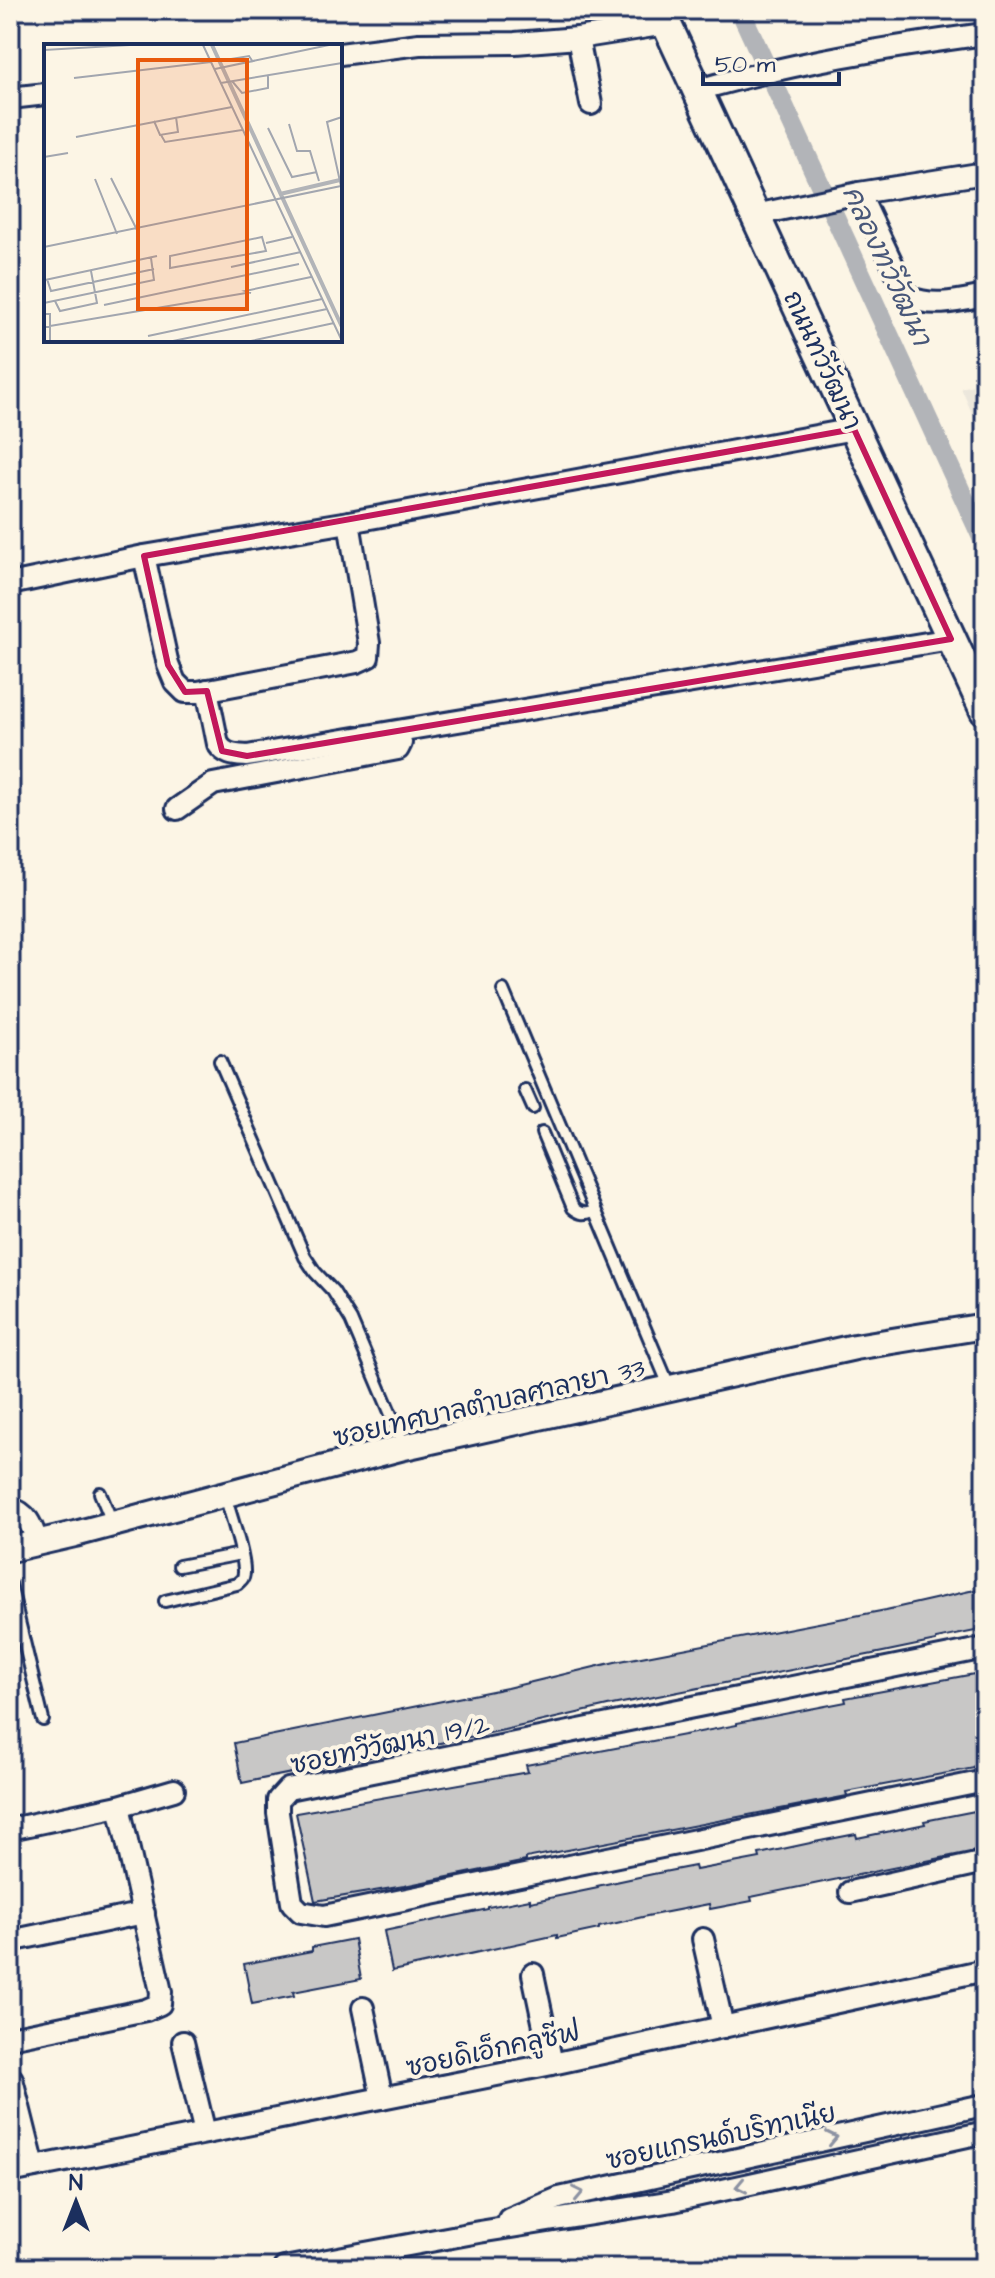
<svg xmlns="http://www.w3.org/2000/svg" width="995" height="2278" font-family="'Architects Daughter','Playpen Sans Thai',sans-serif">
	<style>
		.built { fill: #ece7dc }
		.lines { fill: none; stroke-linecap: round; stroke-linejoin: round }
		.canal { stroke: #b2b4b8; stroke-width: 20 }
		.building { fill: #c8c7c6; stroke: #1b2f5e; stroke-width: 2 }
		.service-casing { stroke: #1b2f5e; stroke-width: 16 }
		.minor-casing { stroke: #1b2f5e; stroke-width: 26 }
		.tertiary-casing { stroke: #1b2f5e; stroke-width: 30 }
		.secondary-casing { stroke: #1b2f5e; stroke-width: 34 }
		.service { stroke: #fcf5e5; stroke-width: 10 }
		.minor { stroke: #fcf5e5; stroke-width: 20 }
		.tertiary { stroke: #fcf5e5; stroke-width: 24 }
		.secondary { stroke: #fcf5e5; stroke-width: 28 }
		.oneway { stroke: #8c92a2 }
		.marked { fill: none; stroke: #c2185b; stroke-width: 6; stroke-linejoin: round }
		.labels { text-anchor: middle; stroke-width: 8; stroke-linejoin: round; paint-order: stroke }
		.street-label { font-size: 26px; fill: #1b2f5e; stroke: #fcf5e5 }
		.water-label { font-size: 28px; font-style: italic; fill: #485779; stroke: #fcf5e5 }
		.inset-river { fill: none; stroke: #b2b4b8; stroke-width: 4 }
		.inset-road { fill: none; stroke: #a2a6af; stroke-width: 2 }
		.view { fill: #e8590c; fill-opacity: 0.15; stroke: #e8590c; stroke-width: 4 }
		.inset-edge { fill: none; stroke: #1b2f5e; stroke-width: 4 }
	</style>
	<rect width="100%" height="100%" fill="#fcf5e5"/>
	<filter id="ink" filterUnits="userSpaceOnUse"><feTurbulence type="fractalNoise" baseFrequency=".0125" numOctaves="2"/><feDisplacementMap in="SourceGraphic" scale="16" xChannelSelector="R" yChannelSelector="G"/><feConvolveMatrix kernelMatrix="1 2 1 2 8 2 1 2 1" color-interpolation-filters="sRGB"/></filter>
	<g filter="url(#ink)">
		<polygon class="built" points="985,382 985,443 961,388"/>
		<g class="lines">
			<polyline class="canal" points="740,10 985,544"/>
		</g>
		<g class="building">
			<polygon points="983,1588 985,1629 936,1639 936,1641 883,1652 612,1705 504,1730 242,1783 234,1743 507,1688 615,1662 886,1610"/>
			<polygon points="985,1672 985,1766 846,1792 847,1796 526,1858 526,1861 404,1886 315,1901 296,1813 528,1772 526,1765 737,1725 737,1723 846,1702 845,1698"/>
			<polygon points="985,1809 985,1849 751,1897 752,1901 710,1909 709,1904 647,1916 599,1927 599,1929 557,1938 557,1935 392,1971 384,1931 488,1909 488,1907 530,1899 530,1902 598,1888 597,1886 653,1874 695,1866 696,1870 760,1858 759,1854 815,1842 856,1834 857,1838 925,1824 924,1821"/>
			<polygon points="354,1939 361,1979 293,1992 294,1996 252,2004 244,1964 312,1951 312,1947"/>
		</g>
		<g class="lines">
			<g class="service-casing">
				<g id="service">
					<polyline points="966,667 985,663"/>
					<polyline points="503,990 670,1388"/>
					<polyline points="220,1061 305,1257 315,1272 333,1291 351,1320 404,1445"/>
					<polyline points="525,1090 533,1108"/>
					<path d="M542,1133l31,75c8,7 13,6 22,3"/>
					<polyline points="100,1493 113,1524"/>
					<polyline points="179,1566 241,1554"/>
					<polyline points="10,1584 43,1720"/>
					<path d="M165,1601l72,-17c5,-5 6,-4 7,-11 1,-18 -14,-59 -19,-78"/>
				</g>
			</g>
			<g class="minor-casing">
				<g id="minor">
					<polyline points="578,38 591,104"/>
					<polyline points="340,54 419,44 515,43 578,38 666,24"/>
					<path d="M698,90c94,-27 190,-43 287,-56"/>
					<polyline points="10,98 46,94"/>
					<path d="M859,193l49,104c25,11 51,4 77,-1"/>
					<polyline points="755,215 859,193 985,173"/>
					<polyline points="144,556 168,665 175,682 185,692 198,692 357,662 368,657 369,643 349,522"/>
					<polyline points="10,584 144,556 349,522 854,429"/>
					<path d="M207,690l11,54c7,11 16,11 29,12l704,-117"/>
					<polyline points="177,809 213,784 398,749 401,743 399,732"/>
					<path d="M10,1508c18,5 22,19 28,35"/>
					<polyline points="985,1648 288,1789 278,1800 278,1813 292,1903 301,1912 324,1916 985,1781"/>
					<polyline points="10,1829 119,1806 174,1790"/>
					<polyline points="850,1892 985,1862"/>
					<polyline points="703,1939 723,2027"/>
					<polyline points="10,1941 144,1913"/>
					<polyline points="533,1974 552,2064"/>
					<polyline points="363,2008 382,2098"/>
					<polyline points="10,2038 146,2010 160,2004 161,1992 119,1806"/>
					<polyline points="183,2042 205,2133"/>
					<polyline points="12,2079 34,2167"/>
					<polyline points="10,2172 552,2064 985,1970"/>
					<polyline points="509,2219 559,2198 979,2106"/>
					<polyline points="284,2268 479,2232 673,2201 981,2133"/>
				</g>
			</g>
			<g class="tertiary-casing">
				<polyline id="tertiary" points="10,1549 75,1534 404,1447 855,1347 985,1326"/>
			</g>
			<g class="secondary-casing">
				<polyline id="secondary" points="660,10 985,711"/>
			</g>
			<use href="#service" class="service"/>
			<use href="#minor" class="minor"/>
			<use href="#tertiary" class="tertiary"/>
			<use href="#secondary" class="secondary"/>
		</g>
		<defs><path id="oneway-chevron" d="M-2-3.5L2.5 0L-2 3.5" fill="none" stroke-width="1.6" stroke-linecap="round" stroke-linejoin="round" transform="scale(2)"/></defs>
		<g class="oneway">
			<use href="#oneway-chevron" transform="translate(832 2138) rotate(-12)"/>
			<use href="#oneway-chevron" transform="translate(741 2186) rotate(168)"/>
			<use href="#oneway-chevron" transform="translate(578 2193) rotate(-12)"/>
		</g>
	</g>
	<path class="marked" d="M854,429l97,210 -704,117 -25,-5 -15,-60 -22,1 -17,-27 -24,-109z"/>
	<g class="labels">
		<g class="street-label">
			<text transform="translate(823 360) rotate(65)" y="9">ถนนทวีวัฒนา</text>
			<text transform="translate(489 1402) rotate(-13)" y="9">ซอยเทศบาลตำบลศาลายา 33</text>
			<text transform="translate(390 1744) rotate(-12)" y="9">ซอยทวีวัฒนา 19/2</text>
			<text transform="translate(493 2049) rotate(-12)" y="9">ซอยดิเอ็กคลูซีฟ</text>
			<text transform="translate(721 2136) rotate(-12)" y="9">ซอยแกรนด์บริทาเนีย</text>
		</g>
		<g class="water-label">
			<text transform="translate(888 265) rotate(65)" y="10">คลองทวีวัฒนา</text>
		</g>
	</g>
	<g transform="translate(44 44)">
		<rect width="298" height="298" fill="#fcf5e5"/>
		<path class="inset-river" d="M168,1l130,282M236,150l60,-14"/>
		<path class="inset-road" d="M159,1l139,296M0,6l86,-5M181,16l24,-4 4,6M171,25l114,-24M30,34l137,-16M188,37l10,12 26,-5v-13M177,39l121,-20M110,77l6,14 18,-3 -2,-15M245,80l8,27h13l9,30M224,84l24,49 25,-5M117,91l4,7 77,-12M32,93l156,-30M0,113l24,-4M67,134l26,52M51,135l22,55M297,142l-14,-64 15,-5M218,193l4,14 -96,17v-12zM222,199l26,-6M0,203l297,-61M187,223l70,-15M3,235l4,12 103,-22M1,236l112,-24M207,249l-6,-2 66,-14M11,257l5,10 37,-8 -6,-32M0,259l110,-23 -3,-22M60,261l195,-41M0,270h6v27M0,283l202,-34M104,292l174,-37M129,297l154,-32M207,297l83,-18"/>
		<path class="view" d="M94,16h109v249h-109z"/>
		<rect width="298" height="298" class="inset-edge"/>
	</g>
	<rect width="995" height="2278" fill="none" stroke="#fcf5e5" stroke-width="40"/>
	<rect x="20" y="20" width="955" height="2238" fill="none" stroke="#1b2f5e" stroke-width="3" filter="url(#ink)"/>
	<g transform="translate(76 2202)" stroke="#fcf5e5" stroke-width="6" paint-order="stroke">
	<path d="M0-6L14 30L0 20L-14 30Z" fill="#1b2f5e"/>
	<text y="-12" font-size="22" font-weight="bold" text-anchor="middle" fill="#1b2f5e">N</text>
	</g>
	<path d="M703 72v12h136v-12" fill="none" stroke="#1b2f5e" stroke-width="4"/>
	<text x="715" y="72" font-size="24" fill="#1b2f5e" stroke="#fcf5e5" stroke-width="6" paint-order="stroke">50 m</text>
</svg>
